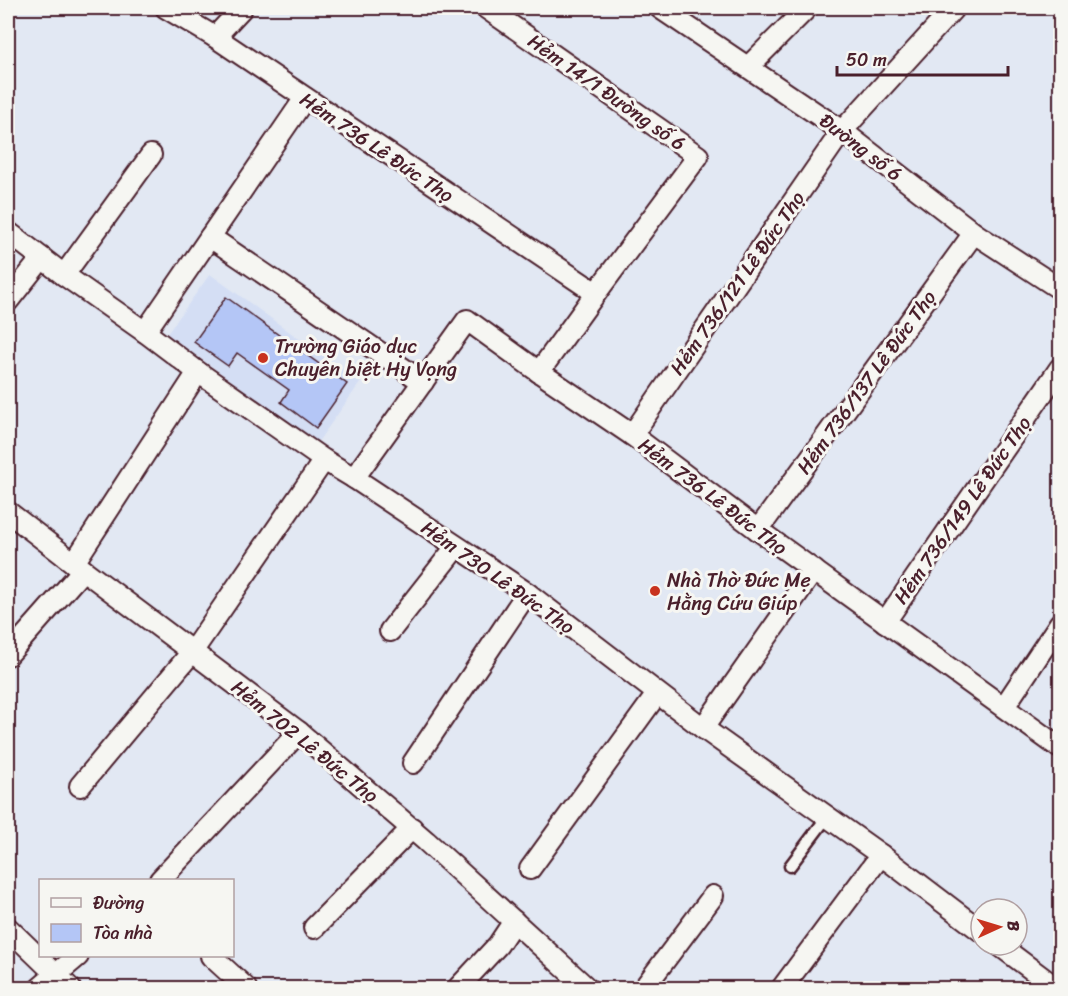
<svg xmlns="http://www.w3.org/2000/svg" width="1068" height="996" font-family="Sriracha,sans-serif">
	<style>
		.built { fill: #d4def4 }
		.building { fill: #b4c6f6; stroke: #4a1f2b; stroke-width: 1.5 }
		.lines { fill: none; stroke-linecap: round; stroke-linejoin: round }
		.lane-casing { stroke: #4a1f2b; stroke-width: 15 }
		.street-casing { stroke: #4a1f2b; stroke-width: 24 }
		.lane { stroke: #f6f6f2; stroke-width: 10 }
		.street { stroke: #f6f6f2; stroke-width: 20 }
		.poi-dot { fill: #c8321e; stroke: #f6f6f2; stroke-width: 2 }
		.labels { text-anchor: middle; stroke-width: 6; stroke-linejoin: round; paint-order: stroke }
		.street-label { font-size: 20px; fill: #4a1f2b; stroke: #f6f6f2 }
		.poi-label { font-size: 20px; fill: #4a1f2b; stroke: #f6f6f2; text-anchor: start }
	</style>
	<rect width="100%" height="100%" fill="#e2e8f3"/>
	<filter id="ink" filterUnits="userSpaceOnUse"><feTurbulence type="fractalNoise" baseFrequency=".0167" numOctaves="2"/><feDisplacementMap in="SourceGraphic" scale="12" xChannelSelector="R" yChannelSelector="G"/><feConvolveMatrix kernelMatrix="1 2 1 2 8 2 1 2 1" color-interpolation-filters="sRGB"/></filter>
	<g filter="url(#ink)">
		<polygon class="built" points="210,274 360,383 317,443 167,334"/>
		<polygon class="building" points="226,297 347,384 316,428 281,402 289,390 237,353 228,366 194,342"/>
		<g class="lines">
			<g class="lane-casing">
				<polyline id="lane" points="790,866 827,817"/>
			</g>
			<g class="street-casing">
				<g id="street">
					<polyline points="166,8 215,37 596,293 539,372"/>
					<polyline points="486,8 698,156 596,293"/>
					<polyline points="660,8 842,131 974,233 1060,289"/>
					<polyline points="215,37 242,8"/>
					<polyline points="749,66 807,8"/>
					<polyline points="8,232 64,275 145,332 198,372 324,460 354,478 527,593 703,728 881,855 981,931"/>
					<polyline points="210,237 423,382"/>
					<polyline points="64,275 151,155"/>
					<polyline points="8,301 42,258"/>
					<polyline points="145,332 305,98"/>
					<polyline points="632,435 842,131 954,8"/>
					<polyline points="354,478 467,320 539,372 632,435 758,530 1060,748"/>
					<polyline points="8,512 74,563 299,732 426,841 587,988"/>
					<polyline points="758,530 974,233"/>
					<polyline points="74,563 198,372"/>
					<polyline points="885,622 1060,368"/>
					<polyline points="390,631 456,547"/>
					<polyline points="8,655 83,570"/>
					<polyline points="1004,707 1060,623"/>
					<polyline points="703,728 814,570"/>
					<polyline points="413,763 527,593"/>
					<polyline points="80,786 192,652 324,460"/>
					<polyline points="530,869 657,694"/>
					<polyline points="160,880 299,732"/>
					<polyline points="8,928 70,988"/>
					<polyline points="314,928 412,828"/>
					<polyline points="999,945 1051,984"/>
					<polyline points="211,956 246,988"/>
					<polyline points="40,988 78,956"/>
					<polyline points="458,988 498,945 514,921"/>
					<polyline points="644,988 713,896"/>
					<polyline points="782,988 881,855"/>
				</g>
			</g>
			<use href="#lane" class="lane"/>
			<use href="#street" class="street"/>
		</g>
	</g>
	<g class="poi-dot">
		<circle cx="263" cy="358" r="6"/>
		<circle cx="655" cy="591" r="6"/>
	</g>
	<g class="labels">
		<g class="street-label">
			<text transform="translate(607 92) rotate(35)" y="7">Hẻm 14/1 Đường số 6</text>
			<text transform="translate(377 147) rotate(34)" y="7">Hẻm 736 Lê Đức Thọ</text>
			<text transform="translate(861 147) rotate(37)" y="7">Đường số 6</text>
			<text transform="translate(737 283) rotate(-55)" y="7">Hẻm 736/121 Lê Đức Thọ</text>
			<text transform="translate(866 382) rotate(-54)" y="7">Hẻm 736/137 Lê Đức Thọ</text>
			<text transform="translate(713 496) rotate(37)" y="7">Hẻm 736 Lê Đức Thọ</text>
			<text transform="translate(962 510) rotate(-55)" y="7">Hẻm 736/149 Lê Đức Thọ</text>
			<text transform="translate(498 577) rotate(35)" y="7">Hẻm 730 Lê Đức Thọ</text>
			<text transform="translate(305 741) rotate(39)" y="7">Hẻm 702 Lê Đức Thọ</text>
		</g>
		<g class="poi-label">
			<text x="275" y="353">Trường Giáo dục<tspan x="275" dy="23">Chuyên biệt Hy Vọng</tspan></text>
			<text x="667" y="587">Nhà Thờ Đức Mẹ<tspan x="667" dy="23">Hằng Cứu Giúp</tspan></text>
		</g>
	</g>
	<rect width="1068" height="996" fill="none" stroke="#f6f6f2" stroke-width="30"/>
	<rect x="15" y="15" width="1038" height="966" fill="none" stroke="#4a1f2b" stroke-width="2" filter="url(#ink)"/>
	<rect x="39" y="879" width="195" height="78" fill="#f6f6f2" stroke="#b1a0a2" stroke-width="1.5"/>
	<rect x="51" y="898" width="30" height="9" fill="#f6f6f2" stroke="#b1a0a2" stroke-width="1.5"/>
	<text x="93" y="909" font-size="18" fill="#4a1f2b">Đường</text>
	<rect x="51" y="924" width="30" height="18" fill="#b4c6f6" stroke="#b1a0a2" stroke-width="1.5"/>
	<text x="93" y="939" font-size="18" fill="#4a1f2b">Tòa nhà</text>
	<g transform="translate(999 927) rotate(86)"><circle r="28" fill="#f6f6f2" stroke="#b1a0a2" stroke-width="1.5"/>
	<path d="M0-4.5L10 22L0 15L-10 22Z" fill="#c8321e"/>
	<text y="-9" font-size="16" font-weight="bold" text-anchor="middle" fill="#4a1f2b">B</text>
	</g>
	<path d="M837 66v9h171v-9" fill="none" stroke="#4a1f2b" stroke-width="3"/>
	<text x="846" y="66" font-size="18" fill="#4a1f2b" stroke="#f6f6f2" stroke-width="4.5" paint-order="stroke">50 m</text>
</svg>
